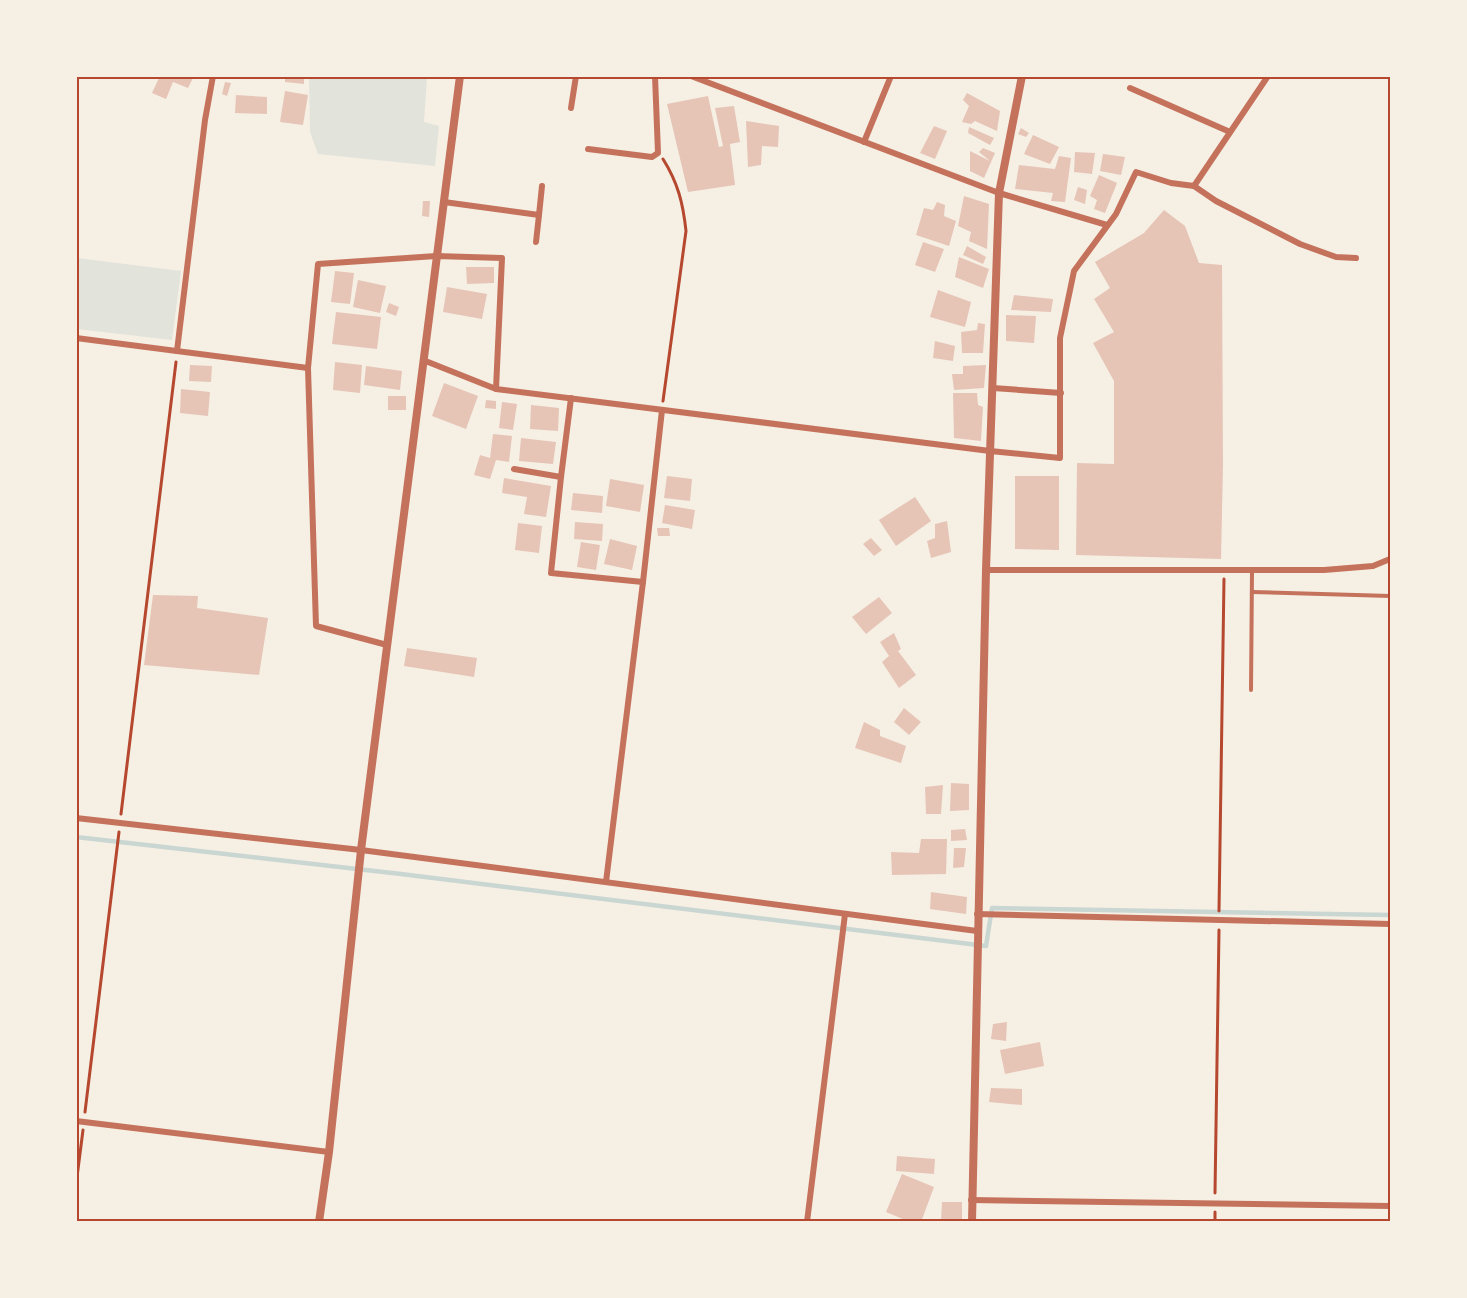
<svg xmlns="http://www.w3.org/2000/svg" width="1467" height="1298" font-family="'Public Sans',sans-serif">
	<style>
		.green { fill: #e2e4dc }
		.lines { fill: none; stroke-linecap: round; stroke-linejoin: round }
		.stream { stroke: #c9d6d2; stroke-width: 4.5 }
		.building { fill: #e6c5b7 }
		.path { stroke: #b5482f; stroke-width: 3 }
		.service { stroke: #c5725c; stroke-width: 4 }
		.minor { stroke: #c5725c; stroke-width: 6 }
		.tertiary { stroke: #c5725c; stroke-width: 8 }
		.neatline { fill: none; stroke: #b5482f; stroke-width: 2 }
	</style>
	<rect width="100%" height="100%" fill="#f6efe4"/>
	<g class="green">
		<polygon points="309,77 422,76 427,78 424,122 439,126 435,166 318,154 310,132"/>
		<polygon points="77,258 181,271 172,340 77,329"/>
	</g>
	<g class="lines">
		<polyline class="stream" points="76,837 401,874 986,946 992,908 1390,915"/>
	</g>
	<g class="building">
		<polygon points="160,76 194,76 188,88 173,82 166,99 152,93"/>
		<polygon points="285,77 304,79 304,84 285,82"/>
		<polygon points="225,82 231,83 227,96 222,94"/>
		<polygon points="285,91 308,95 303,125 280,122"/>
		<polygon points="967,93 1000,111 997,131 975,121 971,124 962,122 969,106 963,100"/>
		<polygon points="236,95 267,97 267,114 235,113"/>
		<polygon points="708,96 719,147 723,146 715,108 734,106 740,142 730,144 735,185 688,192 667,104"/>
		<polygon points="746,121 779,126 778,147 762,146 761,165 748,167"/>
		<polygon points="934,126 947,131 935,159 920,153"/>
		<polygon points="969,127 994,138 990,145 968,133"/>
		<polygon points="1021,128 1029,133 1026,137 1018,134"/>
		<polygon points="1033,135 1059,147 1050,164 1024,154"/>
		<polygon points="983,148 995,153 984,178 970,171 970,151 990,161 979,152"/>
		<polygon points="1075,152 1095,153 1092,174 1074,172"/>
		<polygon points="1103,154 1125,157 1121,175 1100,171"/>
		<polygon points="1059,156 1071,158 1065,202 1051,201 1053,193 1015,189 1019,165 1055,169"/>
		<polygon points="1099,175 1117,183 1105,213 1094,209 1097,200 1090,196"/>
		<polygon points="1078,187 1087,190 1085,204 1074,200"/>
		<polygon points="964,196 989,204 987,249 969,241 971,232 958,226"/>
		<polygon points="423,201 430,201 429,217 422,216"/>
		<polygon points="937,202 945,205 944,216 956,221 949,246 916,235 924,208 933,210"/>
		<polygon points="1164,210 1185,226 1199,263 1222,265 1223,465 1221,559 1076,555 1077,463 1114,464 1114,381 1093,343 1114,332 1094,299 1110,288 1095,262 1144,233"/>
		<polygon points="923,242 944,249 935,272 915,265"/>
		<polygon points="967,246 986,257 983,264 963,255"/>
		<polygon points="959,257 989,269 983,288 955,277"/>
		<polygon points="466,267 494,267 494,283 467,284"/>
		<polygon points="335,271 354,273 350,304 331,302"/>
		<polygon points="358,280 386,286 380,313 353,307"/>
		<polygon points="447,287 487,294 482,319 443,312"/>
		<polygon points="938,290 971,302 965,327 930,317"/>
		<polygon points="1014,295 1053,299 1051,312 1011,310"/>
		<polygon points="389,303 399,307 396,316 386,312"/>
		<polygon points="336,312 381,317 377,349 332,344"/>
		<polygon points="1006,315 1036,316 1034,343 1006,341"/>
		<polygon points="978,323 985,324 983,353 962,353 961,332 977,330"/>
		<polygon points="935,341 955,346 953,361 933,358"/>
		<polygon points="335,362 362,365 360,393 333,390"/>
		<polygon points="190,365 212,366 211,382 189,381"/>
		<polygon points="986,365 984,388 954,390 952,374 963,374 963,366"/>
		<polygon points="366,366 402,371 400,390 364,385"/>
		<polygon points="444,383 478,396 466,429 432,416"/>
		<polygon points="181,389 210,392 208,416 180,413"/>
		<polygon points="953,393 977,393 978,405 983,407 981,441 954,438"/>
		<rect x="388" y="396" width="18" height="14"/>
		<polygon points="486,400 496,401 496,409 485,408"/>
		<polygon points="502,402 517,404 513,430 499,428"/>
		<polygon points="531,405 559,408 558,431 530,429"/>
		<polygon points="493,434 512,436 509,462 496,460 490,479 474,475 480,455 490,458"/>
		<polygon points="521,438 556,442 553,464 519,461"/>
		<polygon points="667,476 692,479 690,501 664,498"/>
		<polygon points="1015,476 1059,476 1059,550 1015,549"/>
		<polygon points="504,478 551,486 546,517 524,514 527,497 502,493"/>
		<polygon points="610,479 644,485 640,512 606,506"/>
		<polygon points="573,493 603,496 602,513 571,510"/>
		<polygon points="915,497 931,521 896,546 879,520"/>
		<polygon points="665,505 695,510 692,529 662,523"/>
		<polygon points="947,521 951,552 931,558 927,541 935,538 935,524"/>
		<polygon points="575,522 603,524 602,541 574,539"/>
		<polygon points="518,523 542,526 539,553 515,550"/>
		<polygon points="657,528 669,528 670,536 658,536"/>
		<polygon points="871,538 882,550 874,556 863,544"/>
		<polygon points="610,539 637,546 632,570 604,564"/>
		<polygon points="581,542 600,545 596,570 577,567"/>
		<polygon points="153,595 198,596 197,608 268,618 259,675 144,665"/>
		<polygon points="879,597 892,613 866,634 852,617"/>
		<polygon points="894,633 901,649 898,651 916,675 899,688 882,662 889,656 880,642"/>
		<polygon points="407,648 477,658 474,677 404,666"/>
		<polygon points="904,708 921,722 909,735 894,722"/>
		<polygon points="864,722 880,730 880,736 906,746 901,763 855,748"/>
		<polygon points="951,783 969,784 969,810 950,811"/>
		<polygon points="943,785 941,814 926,814 925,787"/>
		<polygon points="965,829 967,840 951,841 951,830"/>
		<polygon points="921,839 947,839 946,874 892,875 891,852 919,853"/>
		<polygon points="954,848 966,848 964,867 953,868"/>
		<polygon points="931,892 967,897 966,914 930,909"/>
		<polygon points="1007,1022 1006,1041 991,1039 993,1024"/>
		<polygon points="1040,1042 1044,1066 1005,1074 1000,1050"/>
		<polygon points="991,1088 1022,1089 1022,1105 989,1102"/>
		<polygon points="897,1156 935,1159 934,1174 896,1171"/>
		<polygon points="902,1174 934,1187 921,1222 910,1222 886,1212"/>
		<polygon points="942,1202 962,1202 962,1222 941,1222"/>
	</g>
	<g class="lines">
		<g class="path">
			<path d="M663,159c15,24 20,44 23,72l-23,170"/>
			<polyline points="121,814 176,362"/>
			<polyline points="1219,911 1224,579"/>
			<polyline points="85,1112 119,832"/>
			<polyline points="76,1185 83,1130"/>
			<polyline points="1215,1193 1219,930"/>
			<polyline points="1215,1222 1215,1212"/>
		</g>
		<g class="service">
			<polyline points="1252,592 1390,596"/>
			<polyline points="1251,690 1252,571"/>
		</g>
		<g class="minor">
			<polyline points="691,76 999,193 1107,225"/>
			<polyline points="1130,88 1230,132"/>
			<polyline points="571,108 576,76"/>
			<polyline points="864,142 891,76"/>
			<polyline points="588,149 652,157 658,153 655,76"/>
			<polyline points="1194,186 1216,201 1300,244 1336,257 1356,258"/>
			<polyline points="444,202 539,215 542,186"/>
			<polyline points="536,242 539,215"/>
			<polyline points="76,338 308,368"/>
			<polyline points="177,351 205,120 213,76"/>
			<polyline points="423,360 496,389"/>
			<polyline points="993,388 1061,393"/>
			<polyline points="571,398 561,477 551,573 643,582 662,410"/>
			<polyline points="514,469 561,477"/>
			<polyline points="986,570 1324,570 1373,566 1390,559"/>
			<polyline points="387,645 316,626 308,368 318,264 436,256 502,258 496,389 990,451 1060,458 1060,338 1074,271 1116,214 1136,172 1171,183 1194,186 1268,76"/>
			<polyline points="76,818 361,850 977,931"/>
			<polyline points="606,882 643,582"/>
			<polyline points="977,914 1390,924"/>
			<polyline points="76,1121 329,1152"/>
			<polyline points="971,1200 1390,1206"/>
			<polyline points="807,1222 845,914"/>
		</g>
		<g class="tertiary">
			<polyline points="319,1222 329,1152 361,850 460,76"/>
			<polyline points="972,1222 986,570 999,193 1022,76"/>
		</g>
	</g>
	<rect width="1467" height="1298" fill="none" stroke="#f6efe4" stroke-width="156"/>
	<rect x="78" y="78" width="1311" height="1142" class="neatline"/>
</svg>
